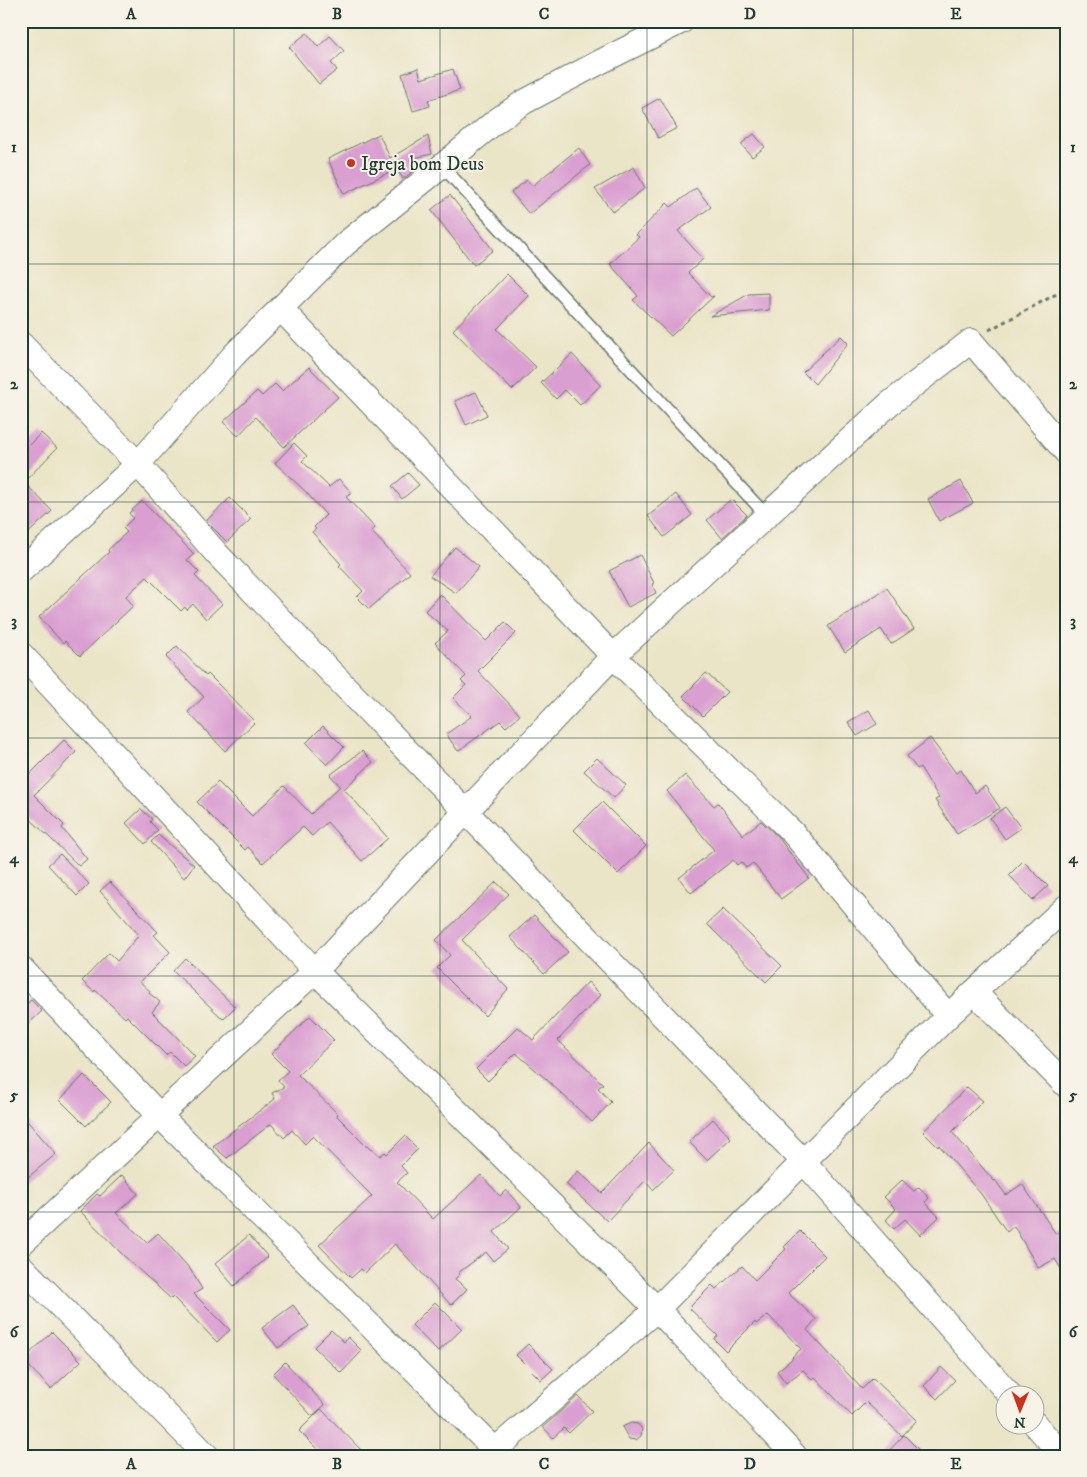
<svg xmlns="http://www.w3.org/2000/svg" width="1087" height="1477" font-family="'IM FELL DW Pica',serif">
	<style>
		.building { fill: #da9fd1 }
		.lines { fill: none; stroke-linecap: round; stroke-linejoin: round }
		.lane-casing { stroke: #667868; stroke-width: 14 }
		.street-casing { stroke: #667868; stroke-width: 26 }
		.path { stroke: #667868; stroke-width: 3; stroke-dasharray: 4 4; stroke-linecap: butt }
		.lane { stroke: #fff; stroke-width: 11 }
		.street { stroke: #fff; stroke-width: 24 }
		.grid { fill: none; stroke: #1f3d34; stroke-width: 1; stroke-opacity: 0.55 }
		.poi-dot { fill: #c8321e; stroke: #f7f3e8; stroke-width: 2 }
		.labels { text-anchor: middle; stroke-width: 4; stroke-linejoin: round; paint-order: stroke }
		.poi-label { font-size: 19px; fill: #1f3d34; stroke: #f7f3e8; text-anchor: start }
		.neatline { fill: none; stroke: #1f3d34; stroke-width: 2 }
		.grid-label { font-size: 16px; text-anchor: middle; font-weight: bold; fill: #1f3d34 }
	</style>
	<rect width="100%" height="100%" fill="#f7f3e8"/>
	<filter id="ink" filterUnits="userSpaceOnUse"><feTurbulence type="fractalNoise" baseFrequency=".02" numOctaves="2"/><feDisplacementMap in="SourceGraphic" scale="10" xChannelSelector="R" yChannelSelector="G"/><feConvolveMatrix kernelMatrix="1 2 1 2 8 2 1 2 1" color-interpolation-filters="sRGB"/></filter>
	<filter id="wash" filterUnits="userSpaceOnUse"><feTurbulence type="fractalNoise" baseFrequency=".0096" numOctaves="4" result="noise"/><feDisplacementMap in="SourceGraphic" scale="20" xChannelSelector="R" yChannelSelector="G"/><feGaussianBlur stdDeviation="1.12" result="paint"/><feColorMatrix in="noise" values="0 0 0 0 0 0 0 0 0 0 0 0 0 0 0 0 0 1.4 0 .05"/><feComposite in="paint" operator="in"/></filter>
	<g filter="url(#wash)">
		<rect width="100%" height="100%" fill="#ebe5c8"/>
		<g id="blocks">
			<g class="building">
				<polygon points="307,33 318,47 330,36 344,51 331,63 337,70 319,84 289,47"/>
				<polygon points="418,68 421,79 453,69 460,90 428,100 430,106 413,111 402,74"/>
				<polygon points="660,98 677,128 658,138 642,108"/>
				<polygon points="379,134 390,158 428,136 432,154 410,159 416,169 403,179 392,162 396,169 344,194 328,159"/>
				<polygon points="754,134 765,147 752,157 741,144"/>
				<polygon points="579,148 590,165 529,214 511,192 527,180 532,186"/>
				<polygon points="634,167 645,188 613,212 595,189"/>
				<polygon points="696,188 711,207 678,231 703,259 688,273 711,297 714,296 671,336 633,300 638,296 610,264 639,237 636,235 667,203 671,207"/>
				<polygon points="450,195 493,250 474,265 431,210"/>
				<polygon points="507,274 529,296 497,329 536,367 512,390 453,330"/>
				<polygon points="769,293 769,310 710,316 749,294"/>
				<polygon points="841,336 848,343 815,384 803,372"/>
				<polygon points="572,354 601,385 580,405 565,390 556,399 541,383"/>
				<polygon points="309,367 338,397 284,447 256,417 238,436 223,422 257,391 262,396 275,384 282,391"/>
				<polygon points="476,392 487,415 466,425 455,401"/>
				<polygon points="41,433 57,448 24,482 52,511 21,540 21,453"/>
				<polygon points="294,443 307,456 302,461 329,487 339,479 352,493 346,497 375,528 371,531 410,573 369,609 357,597 363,591 339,566 341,564 312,532 316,529 314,527 326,515 305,491 275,463"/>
				<polygon points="408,473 419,485 402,499 392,486"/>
				<polygon points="961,481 973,503 939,521 928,499"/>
				<polygon points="676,494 692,515 664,537 648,516"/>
				<polygon points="230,498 251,519 227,542 206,521"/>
				<polygon points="731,499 747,515 722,538 707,520"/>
				<polygon points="142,501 194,554 187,560 199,572 195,576 222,604 206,619 193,604 187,610 185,607 181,611 147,577 126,596 133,606 80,656 65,641 63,643 39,617 109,552 108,550 127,532 123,528 133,518 129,513"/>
				<polygon points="455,547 479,567 456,593 430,576"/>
				<polygon points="640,555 654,583 652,584 656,593 628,607 609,571"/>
				<polygon points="887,588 914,629 891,644 881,629 845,652 828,626"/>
				<polygon points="440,594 486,641 505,622 516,633 478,671 520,715 506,727 500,721 458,751 446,734 472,716 453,698 466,685 461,681 466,676 435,643 448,631 425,611"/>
				<polygon points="177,646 206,676 208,674 218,684 255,722 225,751 188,712 204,697 166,657"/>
				<polygon points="706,673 727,692 703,716 683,696"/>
				<polygon points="869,710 877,724 857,736 848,722"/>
				<polygon points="323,726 344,747 327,765 306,743"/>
				<polygon points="930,738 956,773 961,770 975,793 985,786 1000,808 957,834 935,800 939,798 920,767 917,769 907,756"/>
				<polygon points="64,740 76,752 34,795 64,825 62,828 87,859 79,866 21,810 21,783"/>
				<polygon points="362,751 373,762 344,789 388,838 362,861 327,822 312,836 303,827 263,863 248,847 245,850 197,802 218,782 252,816 284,786 311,814 340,786 330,775"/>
				<polygon points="597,758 626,785 614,798 584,771"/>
				<polygon points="685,775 714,806 718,803 743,835 761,821 778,837 809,878 781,899 753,863 746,868 741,862 737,865 733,860 691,893 679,878 714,850 667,791"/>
				<polygon points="602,802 646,846 618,874 574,830"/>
				<polygon points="1005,807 1021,828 1005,839 990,818"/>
				<polygon points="141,809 152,819 150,822 158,830 145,844 126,823"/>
				<polygon points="158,835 194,865 184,878 151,842"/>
				<polygon points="60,854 89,884 77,896 48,865"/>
				<polygon points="1023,861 1048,886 1033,900 1009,875"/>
				<polygon points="110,882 158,932 154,935 170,952 140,982 150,991 149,993 160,1002 152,1012 195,1056 184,1066 170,1052 166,1055 127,1016 125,1018 95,990 94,992 82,981 109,953 117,961 139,935 100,891"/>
				<polygon points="496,882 509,894 462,940 508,989 485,1016 437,968 450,955 436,940"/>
				<polygon points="723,909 782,966 766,982 707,924"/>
				<polygon points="534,915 568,952 544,974 510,937"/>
				<polygon points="185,958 235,1007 223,1019 173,971"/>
				<polygon points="588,982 601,995 558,1040 603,1084 598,1088 611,1102 592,1122 546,1079 516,1053 488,1081 476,1069 518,1027 533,1040"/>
				<polygon points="31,1000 42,1011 21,1031 21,1009"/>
				<polygon points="310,1016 334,1040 298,1075 338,1114 337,1116 371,1150 372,1149 380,1156 385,1152 387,1154 405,1136 418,1149 401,1166 407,1173 397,1182 433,1219 481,1175 500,1196 506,1190 521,1207 494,1232 508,1249 493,1261 486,1252 458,1273 460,1274 455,1279 467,1289 451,1305 395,1244 365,1273 361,1269 351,1278 319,1245 372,1196 313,1136 305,1144 292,1130 284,1138 271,1124 227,1158 213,1146 275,1099 272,1093 284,1087 278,1080 288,1071 271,1054"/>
				<polygon points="84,1075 111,1102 86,1126 60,1100"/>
				<polygon points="967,1087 983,1101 952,1132 994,1181 995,1180 1006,1195 1022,1184 1056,1234 1066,1230 1066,1277 1055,1259 1038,1268 1014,1226 1007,1232 981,1194 939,1145 938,1147 923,1132"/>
				<polygon points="21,1114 56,1154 21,1183"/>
				<polygon points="713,1119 731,1138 707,1160 689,1142"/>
				<polygon points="649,1143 674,1170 653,1190 645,1181 607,1221 566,1184 578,1171 602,1193"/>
				<polygon points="122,1175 138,1194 116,1213 147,1243 158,1233 190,1269 202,1289 194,1294 230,1330 217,1342 173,1297 171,1299 123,1255 80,1211 97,1194 100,1196"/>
				<polygon points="902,1180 914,1191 919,1187 929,1198 925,1202 939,1217 920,1235 905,1219 894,1229 886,1220 896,1209 884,1197"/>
				<polygon points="800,1231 825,1256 788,1293 816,1319 807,1330 862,1389 873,1378 917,1420 902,1436 866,1402 852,1416 815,1377 812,1379 803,1370 786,1383 777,1371 793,1358 792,1357 801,1349 768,1315 756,1324 755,1322 726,1351 714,1339 718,1336 689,1308 712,1285 716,1289 742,1266 755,1280 786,1249 784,1247"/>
				<polygon points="249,1235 268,1257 234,1286 215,1264"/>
				<polygon points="435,1302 462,1329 438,1352 412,1325"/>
				<polygon points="293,1305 309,1326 278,1348 262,1328"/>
				<polygon points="331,1330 344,1342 348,1337 362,1351 341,1373 314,1347"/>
				<polygon points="52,1332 81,1361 51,1389 23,1360"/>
				<polygon points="528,1344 553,1369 541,1380 516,1355"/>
				<polygon points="285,1362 325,1405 312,1416 273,1374"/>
				<polygon points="941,1367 955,1380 937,1399 924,1386"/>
				<polygon points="578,1396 592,1411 569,1433 564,1428 553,1438 543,1427"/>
				<polygon points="321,1409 367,1456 324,1456 299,1431"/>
				<polygon points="631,1423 638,1424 642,1429 641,1436 636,1440 629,1439 622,1427"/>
				<polygon points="904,1435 925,1456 884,1456"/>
			</g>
		</g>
	</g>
	<g filter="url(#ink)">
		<use href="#blocks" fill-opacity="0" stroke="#667868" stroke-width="1"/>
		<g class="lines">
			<g class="lane-casing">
				<polyline id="lane" points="442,166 767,516"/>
			</g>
			<g class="street-casing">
				<g id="street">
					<polyline points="281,309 613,656 793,833 948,1016"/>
					<polyline points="21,344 138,464 217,554 804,1162 1009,1394"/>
					<polyline points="21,571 138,464 234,355 345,244 442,166 496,121 524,102 602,61 682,21"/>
					<polyline points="21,654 315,971 657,1309 795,1456"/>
					<polyline points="21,968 159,1115 501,1456"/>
					<polyline points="974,992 1066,1085"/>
					<polyline points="21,1244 315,971 613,656 889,404 971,341 1066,452"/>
					<polyline points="21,1266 207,1456"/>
					<polyline points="1034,1423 1063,1456"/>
					<polyline points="488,1456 657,1309 948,1016 1066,907"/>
				</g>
			</g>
			<polyline class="path" points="989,330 1066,289"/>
			<use href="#lane" class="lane"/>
			<use href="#street" class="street"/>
		</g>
	</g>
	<path class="grid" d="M234,21v1435M440,21v1435M647,21v1435M853,21v1435M21,264h1045M21,502h1045M21,738h1045M21,976h1045M21,1212h1045"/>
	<circle class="poi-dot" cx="351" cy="163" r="5"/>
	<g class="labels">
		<g class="poi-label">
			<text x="361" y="170">Igreja bom Deus</text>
		</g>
	</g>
	<rect width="1087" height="1477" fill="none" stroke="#f7f3e8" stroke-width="55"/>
	<g transform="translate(1020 1410) rotate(181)"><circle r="24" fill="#f7f3e8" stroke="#a1aaa0"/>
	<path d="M0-4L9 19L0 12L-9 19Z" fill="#c8321e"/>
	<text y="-8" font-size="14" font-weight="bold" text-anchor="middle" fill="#1f3d34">N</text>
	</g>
	<rect x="28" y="28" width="1032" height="1422" class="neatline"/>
	<g class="grid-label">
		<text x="131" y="19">A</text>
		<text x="337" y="19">B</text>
		<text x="544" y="19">C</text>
		<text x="750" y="19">D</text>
		<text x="956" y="19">E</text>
		<text x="14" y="152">1</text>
		<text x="1073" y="152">1</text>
		<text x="14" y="389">2</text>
		<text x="1073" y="389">2</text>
		<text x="14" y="626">3</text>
		<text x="1073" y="626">3</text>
		<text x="14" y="863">4</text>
		<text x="1073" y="863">4</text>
		<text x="14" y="1100">5</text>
		<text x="1073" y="1100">5</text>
		<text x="14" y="1337">6</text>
		<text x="1073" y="1337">6</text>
		<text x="131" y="1469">A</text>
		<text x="337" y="1469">B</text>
		<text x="544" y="1469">C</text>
		<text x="750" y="1469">D</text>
		<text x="956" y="1469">E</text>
	</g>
</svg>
